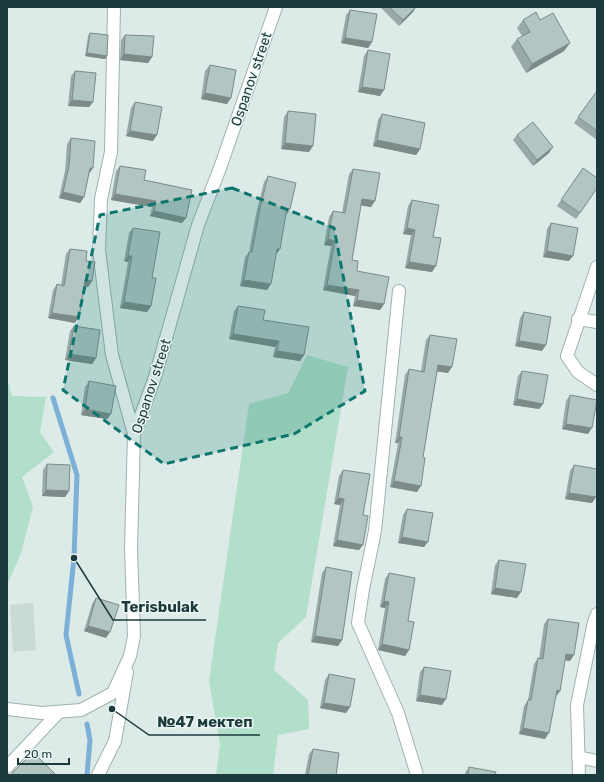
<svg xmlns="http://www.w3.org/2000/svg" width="604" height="782" font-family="Rubik,sans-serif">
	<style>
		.built { fill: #cadad7 }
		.green { fill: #b1dfca }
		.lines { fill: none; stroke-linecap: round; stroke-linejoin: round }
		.stream { stroke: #7cb0d7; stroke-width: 5 }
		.minor-casing { stroke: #9fb2b1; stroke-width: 14 }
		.minor { stroke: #fff; stroke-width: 12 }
		.wall { fill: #98a9a7 }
		.shaded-wall { fill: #7c8a88 }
		.building { fill: #b1c5c2; stroke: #7c8a88 }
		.marked { fill: #0f766e; fill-opacity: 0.2; stroke: #0f766e; stroke-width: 3; stroke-dasharray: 8 5; stroke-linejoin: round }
		.labels { text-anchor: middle; stroke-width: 3; stroke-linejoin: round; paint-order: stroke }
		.street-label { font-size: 14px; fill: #1c3a3b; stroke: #ecf7f4 }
		.leader { fill: none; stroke: #1c3a3b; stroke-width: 1.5 }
		.callout-dot { fill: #1c3a3b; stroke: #ecf7f4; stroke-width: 1.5 }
		.callout-label { font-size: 15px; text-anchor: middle; font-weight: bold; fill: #1c3a3b; stroke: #ecf7f4; stroke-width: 3; stroke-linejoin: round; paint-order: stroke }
	</style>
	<rect width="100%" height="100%" fill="#dceae8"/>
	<polygon class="built" points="33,603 36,650 13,652 10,605"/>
	<g class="green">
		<polygon points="307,355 348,367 306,617 278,643 274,670 308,700 309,729 278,735 273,775 216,775 220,745 209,681 249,404 288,393"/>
		<polygon points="7,378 12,396 46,397 40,432 54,452 22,477 33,507 21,553 7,585"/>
	</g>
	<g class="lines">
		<g class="stream">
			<polyline points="53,398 77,475 74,558 66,635 79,694"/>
			<polyline points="87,724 90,740 87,775"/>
		</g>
		<g class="minor-casing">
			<g id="minor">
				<polyline points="114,7 111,152 101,199 99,250 112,355 134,434"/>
				<polyline points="597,267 567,356 578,372 597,385"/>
				<polyline points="399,291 375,531 363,589 358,623 398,713 417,775"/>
				<polyline points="578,319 597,322"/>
				<polyline points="7,709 42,713 81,710 113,693 130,656 134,636 131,548 134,434 155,377 198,225 220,168 276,7"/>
				<polyline points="578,757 597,761"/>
				<polyline points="7,767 59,712"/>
				<polyline points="98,775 115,741 127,672"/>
				<polyline points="579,775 577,705 594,622 597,614"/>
			</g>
		</g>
		<use href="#minor" class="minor"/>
	</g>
	<g class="wall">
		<polygon points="380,7 416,7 413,12 399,26"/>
		<polygon points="350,10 372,42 368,48 341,43 346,15"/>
		<polygon points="523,20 540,20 564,51 526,73 511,47 517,39 522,36 517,28"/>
		<polygon points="90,33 107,56 105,59 85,56 88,36"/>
		<polygon points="125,35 152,57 148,63 120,60 121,40"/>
		<polygon points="368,50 380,96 358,92 364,56"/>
		<polygon points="210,65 227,104 201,99 205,71"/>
		<polygon points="75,71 93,102 89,107 68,106 71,76"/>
		<polygon points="597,91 597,140 574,123"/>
		<polygon points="135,102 153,141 126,136 131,108"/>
		<polygon points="288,111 309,152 281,149 284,117"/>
		<polygon points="382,114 420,149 416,155 373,146 378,120"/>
		<polygon points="517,135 549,153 533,166 513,140"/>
		<polygon points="71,138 89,174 84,197 80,203 59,198 65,171 67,144"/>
		<polygon points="120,166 144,180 186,218 182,223 150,216 152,207 111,200 116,171"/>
		<polygon points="583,168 597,188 576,219 557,206"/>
		<polygon points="353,169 371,207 361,205 352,260 357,271 384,304 380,310 353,306 355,296 323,290 331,246 324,245 329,217 333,211 342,213 349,174"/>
		<polygon points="268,176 286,214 267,290 240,286 245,257 249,252 256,214 264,182"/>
		<polygon points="412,200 433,237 432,272 405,268 411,235 403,234 408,206"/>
		<polygon points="551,223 569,261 543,257 547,229"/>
		<polygon points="133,228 152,278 151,306 147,312 120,308 128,262 124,261 129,233"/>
		<polygon points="70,249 86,261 92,281 88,287 84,286 75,323 48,318 53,290 57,284 61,285 66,254"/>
		<polygon points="238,306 263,320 304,355 300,361 273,357 275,347 229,339 234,311"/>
		<polygon points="524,312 542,351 515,346 520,318"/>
		<polygon points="74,326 96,358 92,364 65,360 70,331"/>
		<polygon points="430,335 448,373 437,371 417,492 390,487 398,443 395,443 405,375 409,369 421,371 426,340"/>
		<polygon points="522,371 543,404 539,409 513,405 518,376"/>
		<polygon points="89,381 111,414 107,419 81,415 85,387"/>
		<polygon points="570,395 588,434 562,429 566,401"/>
		<polygon points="47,464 69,491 65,497 42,496 43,470"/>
		<polygon points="574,465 596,497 592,503 565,499 570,471"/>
		<polygon points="343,470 363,515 359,550 333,546 340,505 334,504 339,476"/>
		<polygon points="407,509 424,547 398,543 403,515"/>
		<polygon points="499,560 517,598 491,594 495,565"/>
		<polygon points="326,567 342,640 338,646 311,642 322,573"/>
		<polygon points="389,573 408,621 409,650 405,656 378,650 385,608 380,607 385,579"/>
		<polygon points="96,598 106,638 84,631 92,604"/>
		<polygon points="548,619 570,661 565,660 545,739 519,734 524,706 528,700 534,664 538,658 539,659 544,624"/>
		<polygon points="424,667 442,705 416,701 420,672"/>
		<polygon points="329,674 350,707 346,713 320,708 325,680"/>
		<polygon points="313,749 336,775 305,775 309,754"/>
		<polygon points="469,767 495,775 465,775 465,773"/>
	</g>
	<g class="shaded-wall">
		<polygon points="416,7 413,12 399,26 403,20"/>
		<polygon points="345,38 372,42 368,48 341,43"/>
		<polygon points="570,43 564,51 526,73 532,64"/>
		<polygon points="87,53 107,56 105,59 85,56"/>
		<polygon points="124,54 152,57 148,63 120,60"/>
		<polygon points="362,87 384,90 380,96 358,92"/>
		<polygon points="205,93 231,98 227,104 201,99"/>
		<polygon points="72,100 93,102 89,107 68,106"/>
		<polygon points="130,131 157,135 153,141 126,136"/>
		<polygon points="377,140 420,149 416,155 373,146"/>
		<polygon points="285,143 313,146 309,152 281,149"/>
		<polygon points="553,147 549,153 533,166 537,160"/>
		<polygon points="90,168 93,168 89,174"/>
		<polygon points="63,192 84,197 80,203 59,198"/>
		<polygon points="115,194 156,201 152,207 111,200"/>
		<polygon points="362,199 375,201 371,207 358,205"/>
		<polygon points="287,208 290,209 286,215"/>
		<polygon points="154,211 186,218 182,223 150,216"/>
		<polygon points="407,228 415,230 411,235 403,234"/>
		<polygon points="328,239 335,241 331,246 324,245"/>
		<polygon points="277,249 280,249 276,255"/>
		<polygon points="547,251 573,256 569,261 543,257"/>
		<polygon points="128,256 132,256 128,262 124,261"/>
		<polygon points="409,262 436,266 432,272 405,268"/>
		<polygon points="85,280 92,281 88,287 81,286"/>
		<polygon points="244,280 271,284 267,290 240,286"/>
		<polygon points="327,285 359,290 355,296 323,290"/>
		<polygon points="357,300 384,304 380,310 353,306"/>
		<polygon points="124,302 151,306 147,312 120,308"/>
		<polygon points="52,313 79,317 75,323 48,318"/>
		<polygon points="233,334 279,341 275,347 229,339"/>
		<polygon points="519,341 546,345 542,351 515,346"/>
		<polygon points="277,351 304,355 300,361 273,357"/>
		<polygon points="69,354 96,358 92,364 65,360"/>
		<polygon points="438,365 452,367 448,373 434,371"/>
		<polygon points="517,399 543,404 539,409 513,405"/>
		<polygon points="85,409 111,414 107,419 81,415"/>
		<polygon points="566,424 592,428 588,434 562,429"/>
		<polygon points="399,437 402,437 398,443 395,443"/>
		<polygon points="394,481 421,486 417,492 390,487"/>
		<polygon points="46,490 69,491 65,497 42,496"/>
		<polygon points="569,493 596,497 592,503 565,499"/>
		<polygon points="338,498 344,499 340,505 334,504"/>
		<polygon points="402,537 428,542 424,547 398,543"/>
		<polygon points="337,540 363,545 359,550 333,546"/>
		<polygon points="495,588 521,592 517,598 491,594"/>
		<polygon points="384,601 389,602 385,608 380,607"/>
		<polygon points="88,626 110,632 106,638 84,631"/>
		<polygon points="315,636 342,640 338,646 311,642"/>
		<polygon points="382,644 409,650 405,656 378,650"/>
		<polygon points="566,654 574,655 570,661 562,660"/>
		<polygon points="557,690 560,691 556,697"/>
		<polygon points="420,695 446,699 442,705 416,701"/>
		<polygon points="324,703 350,707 346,713 320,708"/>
		<polygon points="523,728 549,733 545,739 519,734"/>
	</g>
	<g class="building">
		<polygon points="389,7 416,7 403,20"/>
		<polygon points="350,10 377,14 372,42 345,38"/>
		<polygon points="536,12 540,20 553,13 570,43 532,64 517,39 530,32 523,20"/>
		<polygon points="90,33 108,35 107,56 87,53"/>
		<polygon points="125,35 154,36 152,57 124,54"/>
		<polygon points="368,50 390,54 384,90 362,87"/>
		<polygon points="210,65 236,70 231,98 205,93"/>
		<polygon points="75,71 96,73 93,102 72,100"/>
		<polygon points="597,91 597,131 578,117"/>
		<polygon points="135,102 162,107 157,135 130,131"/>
		<polygon points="288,111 316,114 313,146 285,143"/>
		<polygon points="382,114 425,123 420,149 377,140"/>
		<polygon points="533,122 553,147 537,160 517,135"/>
		<polygon points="71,138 95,141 93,168 90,168 84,197 63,192 69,166"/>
		<polygon points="120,166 146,170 144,180 192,190 186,218 154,211 156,201 115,194"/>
		<polygon points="583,168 597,178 597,188 580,213 561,200"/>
		<polygon points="353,169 380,173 375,201 362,199 352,260 358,261 357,271 389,277 384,304 357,300 359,290 327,285 335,241 328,239 333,211 345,213"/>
		<polygon points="268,176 296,183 290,209 287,208 280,249 277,249 271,284 244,280 249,252 252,252 260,208"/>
		<polygon points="412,200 439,205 433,237 441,238 436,266 409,262 415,230 407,228"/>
		<polygon points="551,223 578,228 573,256 547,251"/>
		<polygon points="133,228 160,232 152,278 156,278 151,306 124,302 132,256 128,256"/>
		<polygon points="70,249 87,251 86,261 95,262 92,281 85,280 79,317 52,313 57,284 64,286"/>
		<polygon points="238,306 265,310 263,320 309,327 304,355 277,351 279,341 233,334"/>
		<polygon points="524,312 551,317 546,345 519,341"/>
		<polygon points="74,326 100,330 96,358 69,354"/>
		<polygon points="430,335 457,339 452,367 438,365 423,457 425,458 421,486 394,481 402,437 399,437 409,369 424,372"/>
		<polygon points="522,371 548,375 543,404 517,399"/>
		<polygon points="89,381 116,386 111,414 85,409"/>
		<polygon points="570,395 597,400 592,428 566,424"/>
		<polygon points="47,464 70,465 69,491 46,490"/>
		<polygon points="574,465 597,469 597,492 596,497 569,493"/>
		<polygon points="343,470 370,474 363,515 368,516 363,545 337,540 344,499 338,498"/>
		<polygon points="407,509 433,513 428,542 402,537"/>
		<polygon points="499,560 526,564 521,592 495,588"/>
		<polygon points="326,567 352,572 342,640 315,636"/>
		<polygon points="389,573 415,578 408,621 414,622 409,650 382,644 389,602 384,601"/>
		<polygon points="96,598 119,605 110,632 88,626"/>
		<polygon points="548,619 579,623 574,655 566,654 560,691 557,690 549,733 523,728 528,700 531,700 538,658 543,659"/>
		<polygon points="424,667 451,671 446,699 420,695"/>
		<polygon points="329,674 355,679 350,707 324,703"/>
		<polygon points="313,749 339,753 336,775 308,775"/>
		<polygon points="33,752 56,775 14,775 12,773"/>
		<polygon points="469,767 496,772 495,775 468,775"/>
	</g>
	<path class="marked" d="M232,188l102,40 31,163 -71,43 -130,30 -101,-74 37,-175z"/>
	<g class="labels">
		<g class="street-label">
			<text transform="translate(251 79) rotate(-71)" y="5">Ospanov street</text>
			<text transform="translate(151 386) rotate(-72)" y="5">Ospanov street</text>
		</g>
	</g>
	<path class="leader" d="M74 558L113 620H206M112 709L149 735H260"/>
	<g class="callout-dot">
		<circle cx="74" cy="558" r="4"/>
		<circle cx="112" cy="709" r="4"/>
	</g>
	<g class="callout-label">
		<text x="160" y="612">Terisbulak</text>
		<text x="205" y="727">№47 мектеп</text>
	</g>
	<rect width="604" height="782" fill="none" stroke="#1c3a3b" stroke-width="16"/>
	<path d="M18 758v6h51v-6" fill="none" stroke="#1c3a3b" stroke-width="2"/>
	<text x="24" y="758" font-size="12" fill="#1c3a3b" stroke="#ecf7f4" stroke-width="3" paint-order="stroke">20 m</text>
</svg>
